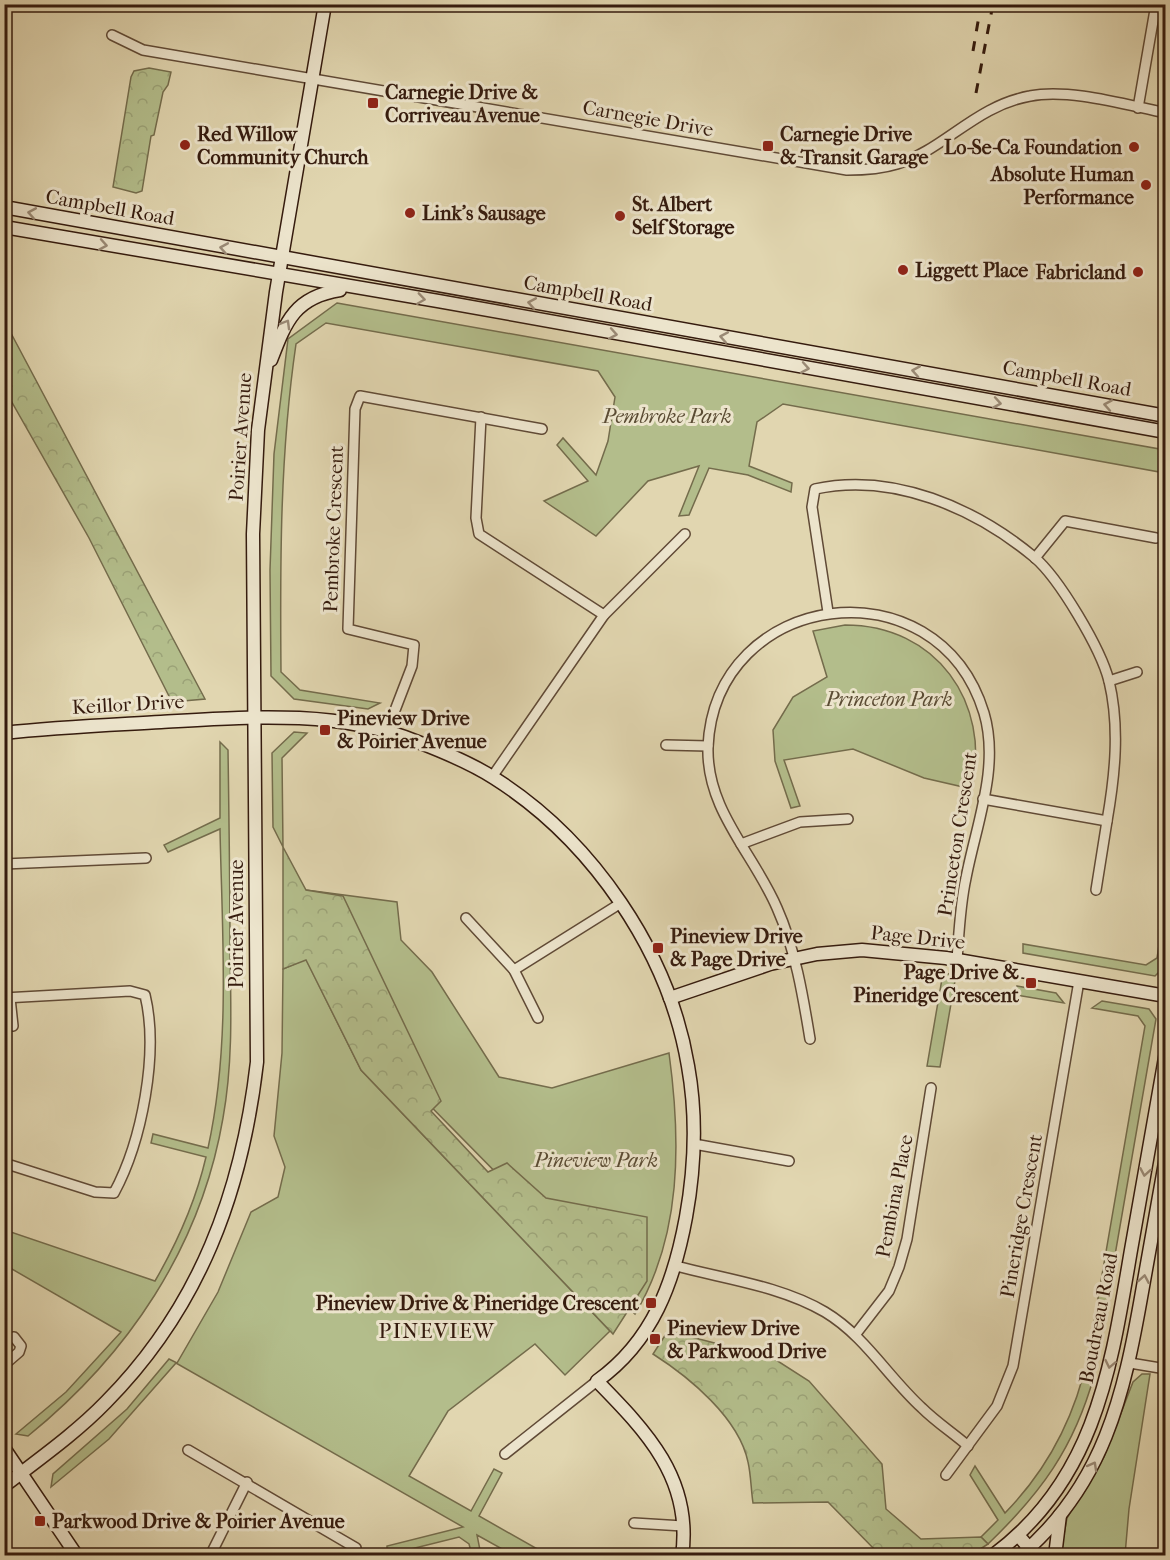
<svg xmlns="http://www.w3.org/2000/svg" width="1170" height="1560" font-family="'IM FELL French Canon',serif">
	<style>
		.green { fill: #b3bd8b; stroke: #746c4c; stroke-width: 1.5 }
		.forest { fill: url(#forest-crowns); stroke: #746c4c; stroke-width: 1.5 }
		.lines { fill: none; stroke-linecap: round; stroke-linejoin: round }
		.street-casing { stroke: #604a36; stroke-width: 12 }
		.secondary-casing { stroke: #351b0e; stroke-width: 15 }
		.street { stroke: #ece4cc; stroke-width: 9 }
		.secondary { stroke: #ece4cc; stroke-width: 12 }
		.rail { stroke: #351b0e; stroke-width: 3; stroke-dasharray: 10 10; stroke-linecap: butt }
		.oneway { stroke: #9a8a76 }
		.poi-dot { fill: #8f2418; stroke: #ece4cc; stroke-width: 2 }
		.labels { text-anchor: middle; stroke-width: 6; stroke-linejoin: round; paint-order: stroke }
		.poi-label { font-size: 20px; font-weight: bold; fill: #351b0e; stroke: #ece4cc; text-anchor: start }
		.street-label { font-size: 20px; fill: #351b0e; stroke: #ece4cc }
		.park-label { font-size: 20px; font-style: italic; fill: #5b4c34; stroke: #ece4cc }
		.neighbourhood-label { font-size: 21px; letter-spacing: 1.5px; fill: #351b0e; stroke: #ece4cc }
	</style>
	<defs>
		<pattern id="forest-crowns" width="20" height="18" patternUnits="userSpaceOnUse" patternTransform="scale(1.5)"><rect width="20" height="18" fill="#b3bd8b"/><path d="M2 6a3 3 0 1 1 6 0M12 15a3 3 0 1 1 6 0" fill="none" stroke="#9ba277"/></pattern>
	</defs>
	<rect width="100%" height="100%" fill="#e1d6b0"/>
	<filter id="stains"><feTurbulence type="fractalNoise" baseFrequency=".00333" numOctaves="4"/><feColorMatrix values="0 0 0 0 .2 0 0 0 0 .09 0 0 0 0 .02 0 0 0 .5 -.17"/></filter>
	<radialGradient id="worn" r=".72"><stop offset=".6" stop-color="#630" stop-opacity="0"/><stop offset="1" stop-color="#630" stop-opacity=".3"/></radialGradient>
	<g class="green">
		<path d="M337,303l828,147v23l-382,-69 -26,18 -8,44 43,17 -1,9 -43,-17 -39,-7 -20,47 -10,1 20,-50 -51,15 -52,55 -52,-35 44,-20 -31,-36 6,-7 33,37 12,-34 7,-44 -17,-26 -272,-48 -30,21c-16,109 -16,218 -15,328l19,18 80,13 -12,6 -74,-10 -23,-23 -1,-106 4,-116 14,-115z"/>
		<path d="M845,625c91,0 146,77 127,164l-48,-11 -71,-29 -69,11 16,46 -9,2 -16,-47 -2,-31 20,-33 34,-20 -14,-46z"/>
		<polygon points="294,732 307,733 282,758 283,847 273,827 272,753"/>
		<path d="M220,742l8,8c1,67 2,134 2,201 1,56 3,112 -7,167 -22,129 -95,237 -195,318l-12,-2 50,-42 55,-60 -116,-67v-35l150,51c22,-38 41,-81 51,-124l-55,-14 2,-9 55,14c23,-104 14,-214 12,-319l-52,23 -4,-7 56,-27z"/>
		<path d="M306,890l91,12 4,38 31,32 67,105 53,11 117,-35c12,88 13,183 -34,261l-241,-245z"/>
		<polygon points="1165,907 1165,966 1155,976 1023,953 1023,944 1146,965 1157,958"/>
		<polygon points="306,959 361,1070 610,1331 565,1375 535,1344 448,1411 409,1476 471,1511 494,1469 502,1473 479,1516 548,1555 513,1555 477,1535 481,1555 472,1555 469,1544 459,1537 387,1555 387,1546 463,1527 176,1363 109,1439 51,1487 53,1474 127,1409 169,1359 177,1363 218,1292 251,1212 278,1197 285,1167 274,1136 282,1053 283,969"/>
		<polygon points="943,973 956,975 940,1067 927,1066"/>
		<polygon points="1017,986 1056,993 1064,1003 1016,995"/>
		<path d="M1102,1001l47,8 7,10 -62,357c-20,72 -53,117 -106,168l-7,-7 17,-17 -28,-45 5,-9 30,47c44,-45 70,-96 83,-157l57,-330 -7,-10 -46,-8z"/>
		<polygon points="1142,1374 1150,1374 1129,1509 1125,1555 1060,1556 1067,1518 1104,1457 1133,1382"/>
	</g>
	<g class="forest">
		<polygon points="149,68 171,72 168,85 163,92 154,135 151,136 142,191 136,193 113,187 131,77 134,71"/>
		<polygon points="4,320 205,699 172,702 89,538 5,390"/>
		<polygon points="283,847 306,890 343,896 441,1101 431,1111 488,1172 507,1163 546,1198 647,1217 647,1281 613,1334 361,1070 306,960 283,969"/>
		<path d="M672,1332l101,26 36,23 73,83 4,45 35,30 60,-2 7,7 -17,11h-91l-52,-53 -75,1c-2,-13 -2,-28 -5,-41 -9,-44 -59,-85 -95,-108l13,-20z"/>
	</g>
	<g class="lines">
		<g class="street-casing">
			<g id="street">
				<path d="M112,35l31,15 704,120c17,0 34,-1 50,-6 47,-14 78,-58 133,-68 39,-8 96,9 136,17"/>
				<polyline points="1138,108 1156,4"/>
				<polyline points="481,417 476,518 479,534 604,615"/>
				<polyline points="1035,558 1065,521 1156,538"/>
				<path d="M828,612l-16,-105 3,-18c78,-17 160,19 219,68 25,21 67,92 75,124 11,46 6,94 -2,140l-124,-22"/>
				<polyline points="1109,681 1137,672"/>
				<polyline points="387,731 412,666 414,645 348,629 355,409 360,396 542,429"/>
				<polyline points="666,745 708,746"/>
				<polyline points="492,777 604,615 685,534"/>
				<polyline points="741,844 800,822 848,819"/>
				<polyline points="4,864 146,858"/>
				<polyline points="1096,890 1107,821"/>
				<polyline points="466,918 514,970 538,1018"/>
				<polyline points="514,970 621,903"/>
				<path d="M4,998l126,-7 15,4c14,58 -3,146 -31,198l-19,-1 -91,-29"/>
				<polyline points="10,998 13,1026"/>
				<path d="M810,1039c-7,-43 -15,-91 -33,-131 -23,-54 -71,-98 -69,-161 7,-157 229,-187 276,-34 16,54 -8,112 -18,165 -6,27 -7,55 -9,82"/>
				<polyline points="694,1144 789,1161"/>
				<path d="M676,1266c49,13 105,20 149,46 40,24 63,65 97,96 14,14 31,25 46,38"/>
				<polyline points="855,1335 889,1291 899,1267 907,1239 931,1088"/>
				<polyline points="4,1339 14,1337 21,1346 19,1352 4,1365"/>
				<polyline points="1130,1363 1166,1369"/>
				<polyline points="188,1450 356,1548 356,1556"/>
				<polyline points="505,1454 597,1381"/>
				<polyline points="946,1475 997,1406 1013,1366 1079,981"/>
				<polyline points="634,1523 683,1526"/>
				<polyline points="210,1556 247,1482"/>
			</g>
		</g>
		<g class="secondary-casing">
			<g id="secondary">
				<polyline points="4,207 1166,416"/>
				<polyline points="4,227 438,301 1166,432"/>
				<path d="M271,360c15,-39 24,-63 69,-70"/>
				<path d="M4,733c53,-6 105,-8 157,-11 86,-5 175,-13 257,20 26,10 53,21 76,36 98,62 175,174 194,288 9,50 7,101 -2,151 -12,65 -33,124 -89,164 49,50 96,98 85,175"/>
				<polyline points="670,998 770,964 817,954 862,950 946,958 1166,996"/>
				<polyline points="4,1448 77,1556"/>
				<path d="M4,1486c35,-27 72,-53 102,-84 94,-95 136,-210 151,-340l-4,-528 5,-104 18,-138 49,-288"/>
				<polyline points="1018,1535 1036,1556"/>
				<path d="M992,1556c104,-76 119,-189 139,-306 12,-66 23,-132 35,-198"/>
				<path d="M1020,1556c84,-71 104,-161 122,-264 8,-45 16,-90 24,-135"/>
				<polyline points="1055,1556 1060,1515"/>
			</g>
		</g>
		<use href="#street" class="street"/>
		<use href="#secondary" class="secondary"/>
		<g class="rail">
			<polyline points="973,51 981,4"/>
			<polyline points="976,93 993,4"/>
		</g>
	</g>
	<defs><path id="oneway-chevron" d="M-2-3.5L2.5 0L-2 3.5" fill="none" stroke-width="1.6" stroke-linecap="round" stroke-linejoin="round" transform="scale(1.5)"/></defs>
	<g class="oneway">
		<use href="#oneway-chevron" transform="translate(32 213) rotate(-170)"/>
		<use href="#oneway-chevron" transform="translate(103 245) rotate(10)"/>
		<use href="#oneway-chevron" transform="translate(224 248) rotate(-170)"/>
		<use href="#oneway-chevron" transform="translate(421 299) rotate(8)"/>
		<use href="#oneway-chevron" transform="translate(532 303) rotate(-170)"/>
		<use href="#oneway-chevron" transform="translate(286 324) rotate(-60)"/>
		<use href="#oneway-chevron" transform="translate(613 334) rotate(10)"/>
		<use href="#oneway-chevron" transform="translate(724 337) rotate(-170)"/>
		<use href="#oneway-chevron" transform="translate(805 368) rotate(10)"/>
		<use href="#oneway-chevron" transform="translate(916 371) rotate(-170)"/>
		<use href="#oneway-chevron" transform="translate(997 403) rotate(10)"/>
		<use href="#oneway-chevron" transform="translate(1108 405) rotate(-170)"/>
		<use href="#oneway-chevron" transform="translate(1145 1172) rotate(100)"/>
		<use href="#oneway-chevron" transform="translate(1144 1279) rotate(-80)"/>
		<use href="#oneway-chevron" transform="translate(1110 1364) rotate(102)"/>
		<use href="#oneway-chevron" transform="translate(1093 1466) rotate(-61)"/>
	</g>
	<g class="poi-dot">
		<rect x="367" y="97" width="12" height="12" rx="3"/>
		<circle cx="185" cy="145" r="6"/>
		<rect x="762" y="140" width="12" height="12" rx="3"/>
		<circle cx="1134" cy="147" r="6"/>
		<circle cx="1146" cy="185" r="6"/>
		<circle cx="410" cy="213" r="6"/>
		<circle cx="620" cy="216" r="6"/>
		<circle cx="903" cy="270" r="6"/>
		<circle cx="1138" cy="272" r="6"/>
		<rect x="319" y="724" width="12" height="12" rx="3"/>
		<rect x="652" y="942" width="12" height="12" rx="3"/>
		<rect x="1025" y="977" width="12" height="12" rx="3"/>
		<rect x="645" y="1297" width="12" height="12" rx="3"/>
		<rect x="649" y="1333" width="12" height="12" rx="3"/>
		<rect x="34" y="1515" width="12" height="12" rx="3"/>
	</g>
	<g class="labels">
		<g class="poi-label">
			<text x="385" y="99">Carnegie Drive &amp;<tspan x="385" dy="23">Corriveau Avenue</tspan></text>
			<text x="197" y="141">Red Willow<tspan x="197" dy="23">Community Church</tspan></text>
			<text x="780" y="141">Carnegie Drive<tspan x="780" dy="23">&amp; Transit Garage</tspan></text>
			<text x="1122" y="154" text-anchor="end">Lo-Se-Ca Foundation</text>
			<text x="1134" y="181" text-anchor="end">Absolute Human<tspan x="1134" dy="23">Performance</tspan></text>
			<text x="632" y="211">St. Albert<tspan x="632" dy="23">Self Storage</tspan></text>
			<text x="422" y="220">Link's Sausage</text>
			<text x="915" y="277">Liggett Place</text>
			<text x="1126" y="279" text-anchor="end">Fabricland</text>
			<text x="337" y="725">Pineview Drive<tspan x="337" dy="23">&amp; Poirier Avenue</tspan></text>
			<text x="670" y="943">Pineview Drive<tspan x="670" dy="23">&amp; Page Drive</tspan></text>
			<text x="1019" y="979" text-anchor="end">Page Drive &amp;<tspan x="1019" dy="23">Pineridge Crescent</tspan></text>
			<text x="639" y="1310" text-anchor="end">Pineview Drive &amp; Pineridge Crescent</text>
			<text x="667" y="1335">Pineview Drive<tspan x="667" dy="23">&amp; Parkwood Drive</tspan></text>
			<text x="52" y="1528">Parkwood Drive &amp; Poirier Avenue</text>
		</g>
		<g class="street-label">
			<text transform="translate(648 118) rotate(10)" y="7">Carnegie Drive</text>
			<text transform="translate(110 207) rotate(10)" y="7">Campbell Road</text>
			<text transform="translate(588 293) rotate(10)" y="7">Campbell Road</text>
			<text transform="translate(1067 378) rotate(10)" y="7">Campbell Road</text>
			<text transform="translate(240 437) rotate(-86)" y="7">Poirier Avenue</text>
			<text transform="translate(333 529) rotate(-88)" y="7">Pembroke Crescent</text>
			<text transform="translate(128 704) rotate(-3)" y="7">Keillor Drive</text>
			<text transform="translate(957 834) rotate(-81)" y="7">Princeton Crescent</text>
			<text transform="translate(236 924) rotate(-90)" y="7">Poirier Avenue</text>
			<text transform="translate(918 937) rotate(6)" y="7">Page Drive</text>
			<text transform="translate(894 1196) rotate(-79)" y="7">Pembina Place</text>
			<text transform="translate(1021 1216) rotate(-80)" y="7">Pineridge Crescent</text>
			<text transform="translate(1098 1318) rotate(-79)" y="7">Boudreau Road</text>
		</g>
		<g class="park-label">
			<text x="667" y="423">Pembroke Park</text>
			<text x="889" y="706">Princeton Park</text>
			<text x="596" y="1167">Pineview Park</text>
		</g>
		<g class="neighbourhood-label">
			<text x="437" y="1338">PINEVIEW</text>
		</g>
	</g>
	<rect width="1170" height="1560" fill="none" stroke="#e1d6b0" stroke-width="24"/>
	<rect x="6" y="6" width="1158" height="1548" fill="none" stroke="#351b0e" stroke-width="3"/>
	<rect x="12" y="12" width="1146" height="1536" fill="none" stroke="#351b0e" stroke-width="1.5"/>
	<rect width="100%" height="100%" filter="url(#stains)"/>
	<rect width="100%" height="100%" fill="url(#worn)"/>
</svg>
